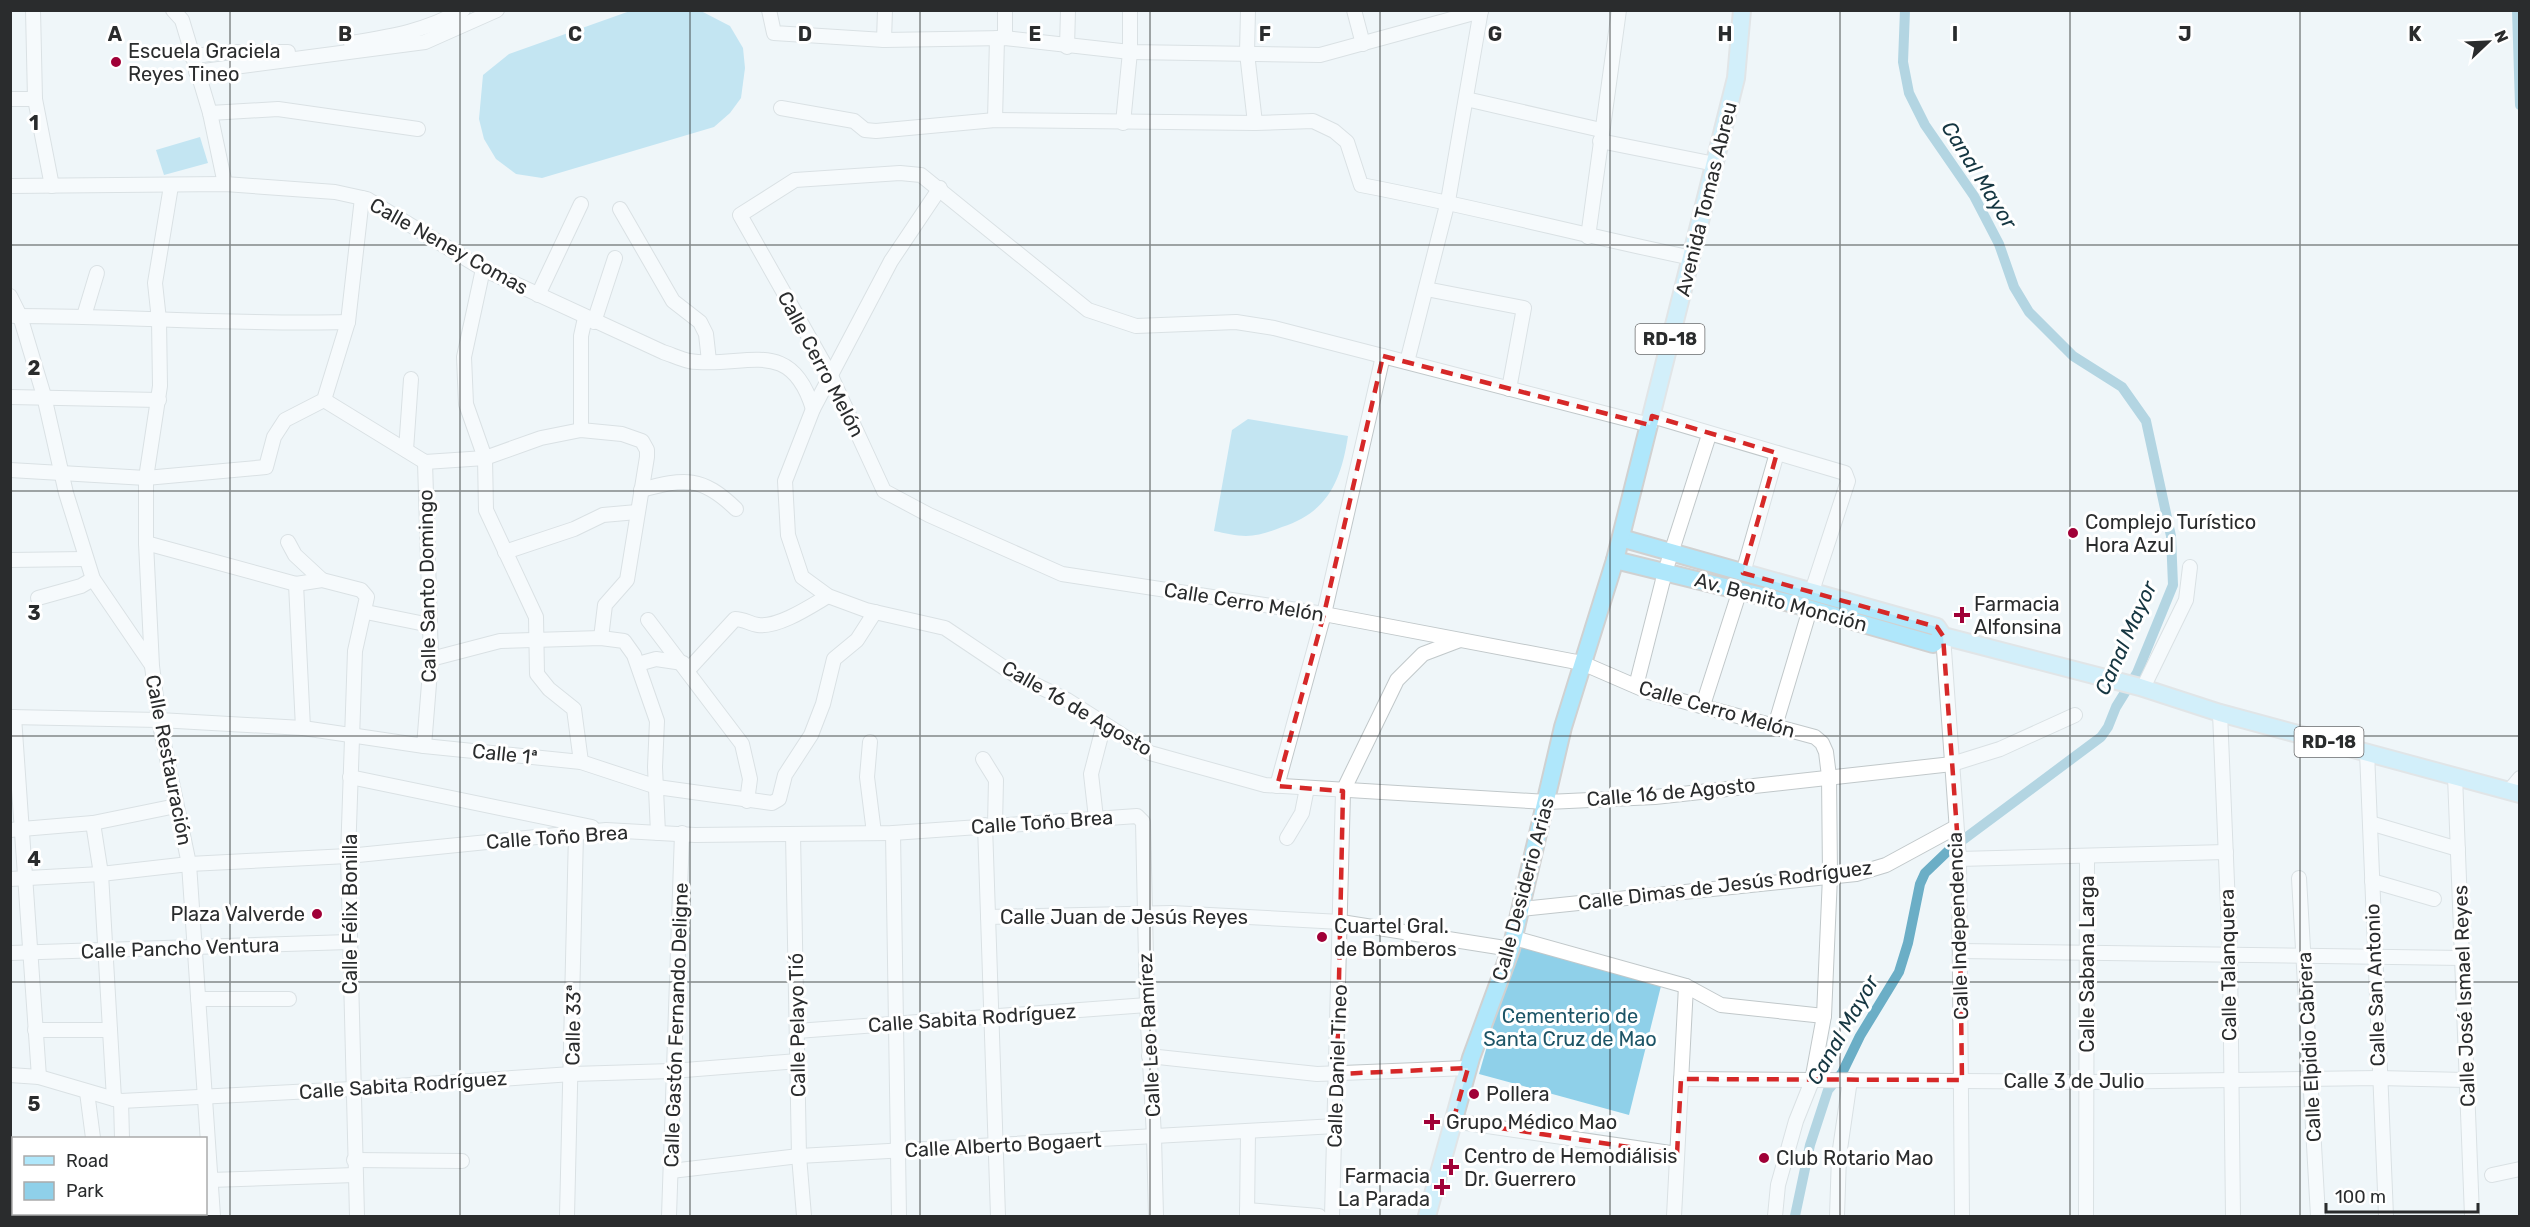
<svg xmlns="http://www.w3.org/2000/svg" width="2530" height="1227" font-family="Rubik,sans-serif">
	<style>
		.green { fill: #8fd0e9 }
		.lines { fill: none; stroke-linecap: round; stroke-linejoin: round }
		.canal { stroke: #6baec6; stroke-width: 10 }
		.minor-casing { stroke: #c1c8ca; stroke-width: 16 }
		.major-casing { stroke: #d0d1d1; stroke-width: 20 }
		.minor { stroke: #fff; stroke-width: 14 }
		.major { stroke: #afe7fb; stroke-width: 16 }
		.marked { fill: none; stroke: #d62828; stroke-width: 4.5; stroke-dasharray: 12 8; stroke-linejoin: round }
		.grid { fill: none; stroke: #2a2c2d; stroke-width: 1.5; stroke-opacity: 0.55 }
		.poi-dot { fill: #a00037; stroke: #fff; stroke-width: 2 }
		.labels { text-anchor: middle; stroke-width: 6; stroke-linejoin: round; paint-order: stroke }
		.shield { fill: #fff; stroke: #6a6b6c; stroke-width: 1.5 }
		.shield-label { font-size: 18px; font-weight: bold; fill: #2a2c2d }
		.poi-label { font-size: 20px; fill: #2a2c2d; stroke: #fff; text-anchor: start }
		.street-label { font-size: 20px; fill: #2a2c2d; stroke: #fff }
		.park-label { font-size: 20px; fill: #1d5567; stroke: #fff }
		.water-label { font-size: 21px; font-style: italic; fill: #153641; stroke: #fff }
		.grid-label { font-size: 20px; text-anchor: middle; font-weight: bold; fill: #2a2c2d; stroke: #fff; stroke-width: 6; stroke-linejoin: round; paint-order: stroke }
	</style>
	<rect width="100%" height="100%" fill="#eff6f9"/>
	<g class="green">
		<polygon points="630,11 701,11 730,26 743,48 745,68 741,98 730,113 714,127 542,178 516,174 496,159 484,139 479,119 483,75 509,54"/>
		<polygon points="200,137 208,163 164,175 156,150"/>
		<path d="M1248,419l100,17c-7,45 -20,76 -66,91 -10,4 -24,9 -36,9 -10,0 -21,-3 -32,-5l18,-101z"/>
		<polygon points="1517,942 1662,982 1629,1115 1479,1074"/>
	</g>
	<g class="lines">
		<g class="canal">
			<polyline points="2517,10 2520,105"/>
			<polyline points="1795,1216 1810,1145 1828,1090 1842,1073 1860,1036 1899,972 1908,943 1920,884 1925,873 1948,851 2101,737 2108,727 2116,707 2137,673 2173,585 2171,536 2146,421 2122,387 2073,356 2029,312 2014,287 1999,244 1974,196 1925,125 1909,93 1903,62 1905,10"/>
		</g>
		<g class="minor-casing">
			<g id="minor">
				<polyline points="33,10 35,99 52,186"/>
				<polyline points="173,10 182,20 210,113 225,184"/>
				<polyline points="769,10 774,33 884,40 1005,38 1130,52 1320,55 1481,11"/>
				<polyline points="1248,10 1247,53 1255,123"/>
				<polyline points="1354,10 1363,44"/>
				<polyline points="1005,38 1005,10"/>
				<polyline points="884,40 885,10"/>
				<path d="M351,43c43,-7 74,-12 112,-33"/>
				<polyline points="1067,47 1068,10"/>
				<polyline points="192,57 219,52 288,52"/>
				<polyline points="196,72 425,42 497,10"/>
				<polyline points="10,99 35,99"/>
				<polyline points="1466,99 1601,130"/>
				<path d="M781,108l73,13 11,9 11,1 119,-11 260,3 58,-2 21,10 13,11 14,43c111,21 220,50 331,73"/>
				<polyline points="210,113 278,109 418,129"/>
				<polyline points="995,120 997,38"/>
				<polyline points="1123,123 1130,52 1130,10"/>
				<polyline points="1600,141 1715,164"/>
				<path d="M10,186l215,-2 110,8 32,7 116,70 180,83c9,3 18,7 26,9 53,9 101,-28 124,48"/>
				<polyline points="171,186 155,283 159,320 160,386 146,478 146,543 152,666 159,720 189,864 213,1216"/>
				<polyline points="940,188 891,261 813,409 785,481 788,535 802,577 828,596 866,610 945,628 1015,675 1067,700 1150,753 1265,785 1547,802 1655,797 1952,764 2000,749 2075,715"/>
				<polyline points="620,209 673,301 700,322 706,334 709,361"/>
				<polyline points="1588,237 1619,10"/>
				<polyline points="483,269 464,357 466,404 485,458 486,510 536,617 537,674 549,689 574,709 581,762"/>
				<polyline points="1426,289 1524,308 1509,389"/>
				<polyline points="538,295 581,204"/>
				<polyline points="10,296 20,316 44,396 66,493 93,579 151,664"/>
				<path d="M14,316c111,0 222,9 334,6"/>
				<polyline points="84,316 97,273"/>
				<polyline points="594,322 615,258"/>
				<polyline points="1407,362 1448,201 1481,10"/>
				<polyline points="10,397 159,400"/>
				<polyline points="324,400 425,462 485,458 541,438 581,430 622,434 642,441 647,450 647,457 627,580 605,605 601,638"/>
				<polyline points="1652,416 1845,473 1848,481 1812,591"/>
				<polyline points="1650,425 1274,328 1236,322 1136,326 1088,310 921,175 900,173 795,180 740,215 831,376 884,491 929,515 1062,574 1324,614 1582,663 1649,692 1815,737 1822,743 1826,752 1829,776 1830,876 1824,1016 1812,1081 1796,1121 1778,1185 1775,1216"/>
				<polyline points="581,430 581,336 585,318"/>
				<polyline points="406,450 411,379"/>
				<polyline points="10,470 146,478 266,467 274,437 285,420 324,400 348,322 362,198"/>
				<path d="M641,490c44,-12 61,-14 95,19"/>
				<polyline points="288,542 295,555 322,580"/>
				<polyline points="146,543 296,584 322,580 361,590 367,597 355,651 348,856 357,1216"/>
				<polyline points="505,552 574,529 603,515 637,512"/>
				<polyline points="10,560 85,559"/>
				<polyline points="1743,573 1777,453"/>
				<polyline points="296,584 303,728"/>
				<polyline points="38,598 81,586 93,579"/>
				<polyline points="366,612 430,625"/>
				<polyline points="648,620 742,744 750,779 747,801"/>
				<polyline points="1943,636 1959,859 1962,1216"/>
				<polyline points="431,659 500,641 601,638 624,641 634,655 657,721 655,767 658,833"/>
				<polyline points="638,664 656,659 683,663"/>
				<path d="M688,670l47,-51c9,0 15,5 23,6 20,3 53,-19 70,-29"/>
				<polyline points="1636,686 1665,572 1709,435"/>
				<polyline points="2143,688 2186,600 2190,567"/>
				<polyline points="1703,705 1740,590"/>
				<polyline points="2220,713 2230,955 2233,1216"/>
				<polyline points="10,717 159,720 303,728 424,746 581,762 657,787 772,803 779,799 785,775 811,735 823,704 834,659 857,640 875,612"/>
				<polyline points="14,717 39,1077"/>
				<polyline points="1775,726 1810,609"/>
				<polyline points="870,742 867,777 874,833"/>
				<polyline points="424,746 431,659 425,462"/>
				<polyline points="2367,752 2386,1216"/>
				<polyline points="983,759 996,780 995,825"/>
				<polyline points="2455,776 2472,1216"/>
				<polyline points="350,777 592,827"/>
				<polyline points="1277,786 1324,614 1383,356"/>
				<polyline points="2509,791 2520,778"/>
				<polyline points="1096,818 1091,774 1104,724"/>
				<polyline points="93,823 101,874 114,1099"/>
				<polyline points="2370,823 2458,849"/>
				<polyline points="985,825 998,1216"/>
				<polyline points="10,830 93,823 176,806"/>
				<polyline points="893,833 899,1216"/>
				<polyline points="793,834 799,1156 804,1216"/>
				<polyline points="1287,838 1302,813 1307,788"/>
				<polyline points="1959,859 2226,852"/>
				<polyline points="2299,878 2318,1216"/>
				<polyline points="10,879 101,874 189,864 348,856 606,830 695,835 893,833 1137,816 1143,822 1147,1005 1154,1137 1156,1216"/>
				<polyline points="2372,881 2434,899"/>
				<polyline points="1521,909 1856,874 1886,865 1956,827"/>
				<polyline points="988,917 1171,913 1341,922 1511,949"/>
				<polyline points="1514,938 1686,986 1721,1005 1824,1016"/>
				<polyline points="1960,951 2463,958"/>
				<polyline points="10,953 349,942"/>
				<polyline points="198,999 289,999"/>
				<polyline points="35,1030 110,1030"/>
				<polyline points="797,1031 1147,1005"/>
				<polyline points="1149,1056 1317,1074 1468,1068"/>
				<polyline points="10,1075 39,1077 121,1101 352,1089 572,1074 672,1071 798,1061"/>
				<polyline points="1681,1079 2088,1082 2378,1078 2466,1080"/>
				<polyline points="87,1092 93,1138"/>
				<polyline points="121,1101 122,1138"/>
				<polyline points="1453,1121 1677,1154"/>
				<polyline points="354,1160 462,1161"/>
				<polyline points="671,1171 799,1156 1335,1126"/>
				<polyline points="2492,1175 2520,1169"/>
				<polyline points="210,1180 355,1175"/>
				<polyline points="10,1199 14,1198"/>
				<polyline points="1247,1210 1319,1216"/>
				<polyline points="108,1214 110,1216"/>
				<polyline points="125,1214 125,1216"/>
				<polyline points="567,1216 576,833"/>
				<polyline points="669,1216 682,833"/>
				<polyline points="1247,1216 1248,1132"/>
				<polyline points="1332,1216 1343,791 1397,680 1423,654 1460,640"/>
				<polyline points="1674,1216 1686,986"/>
				<polyline points="1837,1216 1839,1156 1850,1080"/>
				<polyline points="2086,1216 2087,856"/>
			</g>
		</g>
		<g class="major-casing">
			<g id="major">
				<polyline points="1621,538 1937,627 1943,636 2140,687 2220,713 2520,794"/>
				<polyline points="1615,560 1790,603 1933,644 1943,636"/>
				<polyline points="1427,1216 1471,1058 1511,949 1563,727 1615,560 1736,78 1742,10"/>
			</g>
		</g>
		<use href="#minor" class="minor"/>
		<use href="#major" class="major"/>
	</g>
	<path d="M0 0H2530V1227H0ZM1383,356l267,69 2,-9 125,37 -34,120 194,54 6,9 16,223 3,221 -281,-1 -4,75 -224,-33 15,-53 -131,6 6,-283 -66,-5 47,-172z" fill="#eff6f9" fill-opacity=".55" fill-rule="evenodd"/>
	<path class="marked" d="M1383,356l267,69 2,-9 125,37 -34,120 194,54 6,9 16,223 3,221 -281,-1 -4,75 -224,-33 15,-53 -131,6 6,-283 -66,-5 47,-172z"/>
	<path class="grid" d="M230,10v1206M460,10v1206M690,10v1206M920,10v1206M1150,10v1206M1380,10v1206M1610,10v1206M1840,10v1206M2070,10v1206M2300,10v1206M10,245h2510M10,491h2510M10,736h2510M10,982h2510"/>
	<g class="poi-dot">
		<circle cx="116" cy="62" r="6"/>
		<circle cx="2073" cy="533" r="6"/>
		<path d="M1959 606h6v6h6v6h-6v6h-6v-6h-6v-6h6z"/>
		<circle cx="317" cy="914" r="6"/>
		<circle cx="1322" cy="937" r="6"/>
		<circle cx="1474" cy="1094" r="6"/>
		<path d="M1429 1113h6v6h6v6h-6v6h-6v-6h-6v-6h6z"/>
		<circle cx="1764" cy="1158" r="6"/>
		<path d="M1448 1158h6v6h6v6h-6v6h-6v-6h-6v-6h6z"/>
		<path d="M1439 1178h6v6h6v6h-6v6h-6v-6h-6v-6h6z"/>
	</g>
	<g class="labels">
		<g class="shield">
			<rect x="1635.5" y="324" width="69" height="30" rx="4.5"/>
			<rect x="2294.5" y="727" width="69" height="30" rx="4.5"/>
		</g>
		<g class="shield-label">
			<text x="1670" y="345">RD-18</text>
			<text x="2329" y="748">RD-18</text>
		</g>
		<g class="poi-label">
			<text x="128" y="58">Escuela Graciela<tspan x="128" dy="23">Reyes Tineo</tspan></text>
			<text x="2085" y="529">Complejo Turístico<tspan x="2085" dy="23">Hora Azul</tspan></text>
			<text x="1974" y="611">Farmacia<tspan x="1974" dy="23">Alfonsina</tspan></text>
			<text x="305" y="921" text-anchor="end">Plaza Valverde</text>
			<text x="1334" y="933">Cuartel Gral.<tspan x="1334" dy="23">de Bomberos</tspan></text>
			<text x="1486" y="1101">Pollera</text>
			<text x="1446" y="1129">Grupo Médico Mao</text>
			<text x="1464" y="1163">Centro de Hemodiálisis<tspan x="1464" dy="23">Dr. Guerrero</tspan></text>
			<text x="1776" y="1165">Club Rotario Mao</text>
			<text x="1430" y="1183" text-anchor="end">Farmacia<tspan x="1430" dy="23">La Parada</tspan></text>
		</g>
		<g class="street-label">
			<text transform="translate(1706 199) rotate(-76)" y="7">Avenida Tomas Abreu</text>
			<text transform="translate(449 246) rotate(29)" y="7">Calle Neney Comas</text>
			<text transform="translate(821 364) rotate(62)" y="7">Calle Cerro Melón</text>
			<text transform="translate(427 586) rotate(-91)" y="7">Calle Santo Domingo</text>
			<text transform="translate(1244 602) rotate(9)" y="7">Calle Cerro Melón</text>
			<text transform="translate(1781 602) rotate(15)" y="7">Av. Benito Monción</text>
			<text transform="translate(1077 708) rotate(30)" y="7">Calle 16 de Agosto</text>
			<text transform="translate(1717 709) rotate(16)" y="7">Calle Cerro Melón</text>
			<text transform="translate(505 754) rotate(6)" y="7">Calle 1ª</text>
			<text transform="translate(169 760) rotate(79)" y="7">Calle Restauración</text>
			<text transform="translate(1671 792) rotate(-5)" y="7">Calle 16 de Agosto</text>
			<text transform="translate(1042 822) rotate(-4)" y="7">Calle Toño Brea</text>
			<text transform="translate(557 837) rotate(-4)" y="7">Calle Toño Brea</text>
			<text transform="translate(1725 885) rotate(-7)" y="7">Calle Dimas de Jesús Rodríguez</text>
			<text transform="translate(1523 889) rotate(-75)" y="7">Calle Desiderio Arias</text>
			<text transform="translate(350 914) rotate(-90)" y="7">Calle Félix Bonilla</text>
			<text x="1124" y="924">Calle Juan de Jesús Reyes</text>
			<text transform="translate(1958 926) rotate(-92)" y="7">Calle Independencia</text>
			<text transform="translate(180 948) rotate(-2)" y="7">Calle Pancho Ventura</text>
			<text transform="translate(2087 964) rotate(-90)" y="7">Calle Sabana Larga</text>
			<text transform="translate(2228 965) rotate(-91)" y="7">Calle Talanquera</text>
			<text transform="translate(2375 985) rotate(-92)" y="7">Calle San Antonio</text>
			<text transform="translate(2464 996) rotate(-92)" y="7">Calle José Ismael Reyes</text>
			<text transform="translate(972 1018) rotate(-4)" y="7">Calle Sabita Rodríguez</text>
			<text transform="translate(573 1025) rotate(-89)" y="7">Calle 33ª</text>
			<text transform="translate(676 1025) rotate(-88)" y="7">Calle Gastón Fernando Deligne</text>
			<text transform="translate(797 1025) rotate(-91)" y="7">Calle Pelayo Tió</text>
			<text transform="translate(1149 1035) rotate(-93)" y="7">Calle Leo Ramírez</text>
			<text transform="translate(2309 1047) rotate(-93)" y="7">Calle Elpidio Cabrera</text>
			<text transform="translate(1337 1066) rotate(-88)" y="7">Calle Daniel Tineo</text>
			<text x="2074" y="1088">Calle 3 de Julio</text>
			<text transform="translate(403 1085) rotate(-4)" y="7">Calle Sabita Rodríguez</text>
			<text transform="translate(1003 1145) rotate(-3)" y="7">Calle Alberto Bogaert</text>
		</g>
		<g class="park-label">
			<text x="1570" y="1023">Cementerio de<tspan x="1570" dy="23">Santa Cruz de Mao</tspan></text>
		</g>
		<g class="water-label">
			<text transform="translate(1979 175) rotate(58)" y="7">Canal Mayor</text>
			<text transform="translate(2126 638) rotate(-66)" y="7">Canal Mayor</text>
			<text transform="translate(1843 1030) rotate(-60)" y="7">Canal Mayor</text>
		</g>
	</g>
	<g class="grid-label">
		<text x="115" y="41">A</text>
		<text x="345" y="41">B</text>
		<text x="575" y="41">C</text>
		<text x="805" y="41">D</text>
		<text x="1035" y="41">E</text>
		<text x="1265" y="41">F</text>
		<text x="1495" y="41">G</text>
		<text x="1725" y="41">H</text>
		<text x="1955" y="41">I</text>
		<text x="2185" y="41">J</text>
		<text x="2415" y="41">K</text>
		<text x="34" y="130">1</text>
		<text x="34" y="375">2</text>
		<text x="34" y="620">3</text>
		<text x="34" y="866">4</text>
		<text x="34" y="1111">5</text>
	</g>
	<rect width="2530" height="1227" fill="none" stroke="#2a2c2d" stroke-width="24"/>
	<rect x="12" y="1137" width="195" height="78" fill="#ffffff" stroke="#aaabab" stroke-width="1.5"/>
	<rect x="24" y="1156" width="30" height="9" fill="#afe7fb" stroke="#aaabab" stroke-width="1.5"/>
	<text x="66" y="1167" font-size="18" fill="#2a2c2d">Road</text>
	<rect x="24" y="1182" width="30" height="18" fill="#8fd0e9" stroke="#aaabab" stroke-width="1.5"/>
	<text x="66" y="1197" font-size="18" fill="#2a2c2d">Park</text>
	<g transform="translate(2488 42) rotate(67)" stroke="#ffffff" stroke-width="4.5" paint-order="stroke">
	<path d="M0-4.5L10 22L0 15L-10 22Z" fill="#2a2c2d"/>
	<text y="-9" font-size="16" font-weight="bold" text-anchor="middle" fill="#2a2c2d">N</text>
	</g>
	<path d="M2326 1203v9h152v-9" fill="none" stroke="#2a2c2d" stroke-width="3"/>
	<text x="2335" y="1203" font-size="18" fill="#2a2c2d" stroke="#ffffff" stroke-width="4.5" paint-order="stroke">100 m</text>
</svg>
